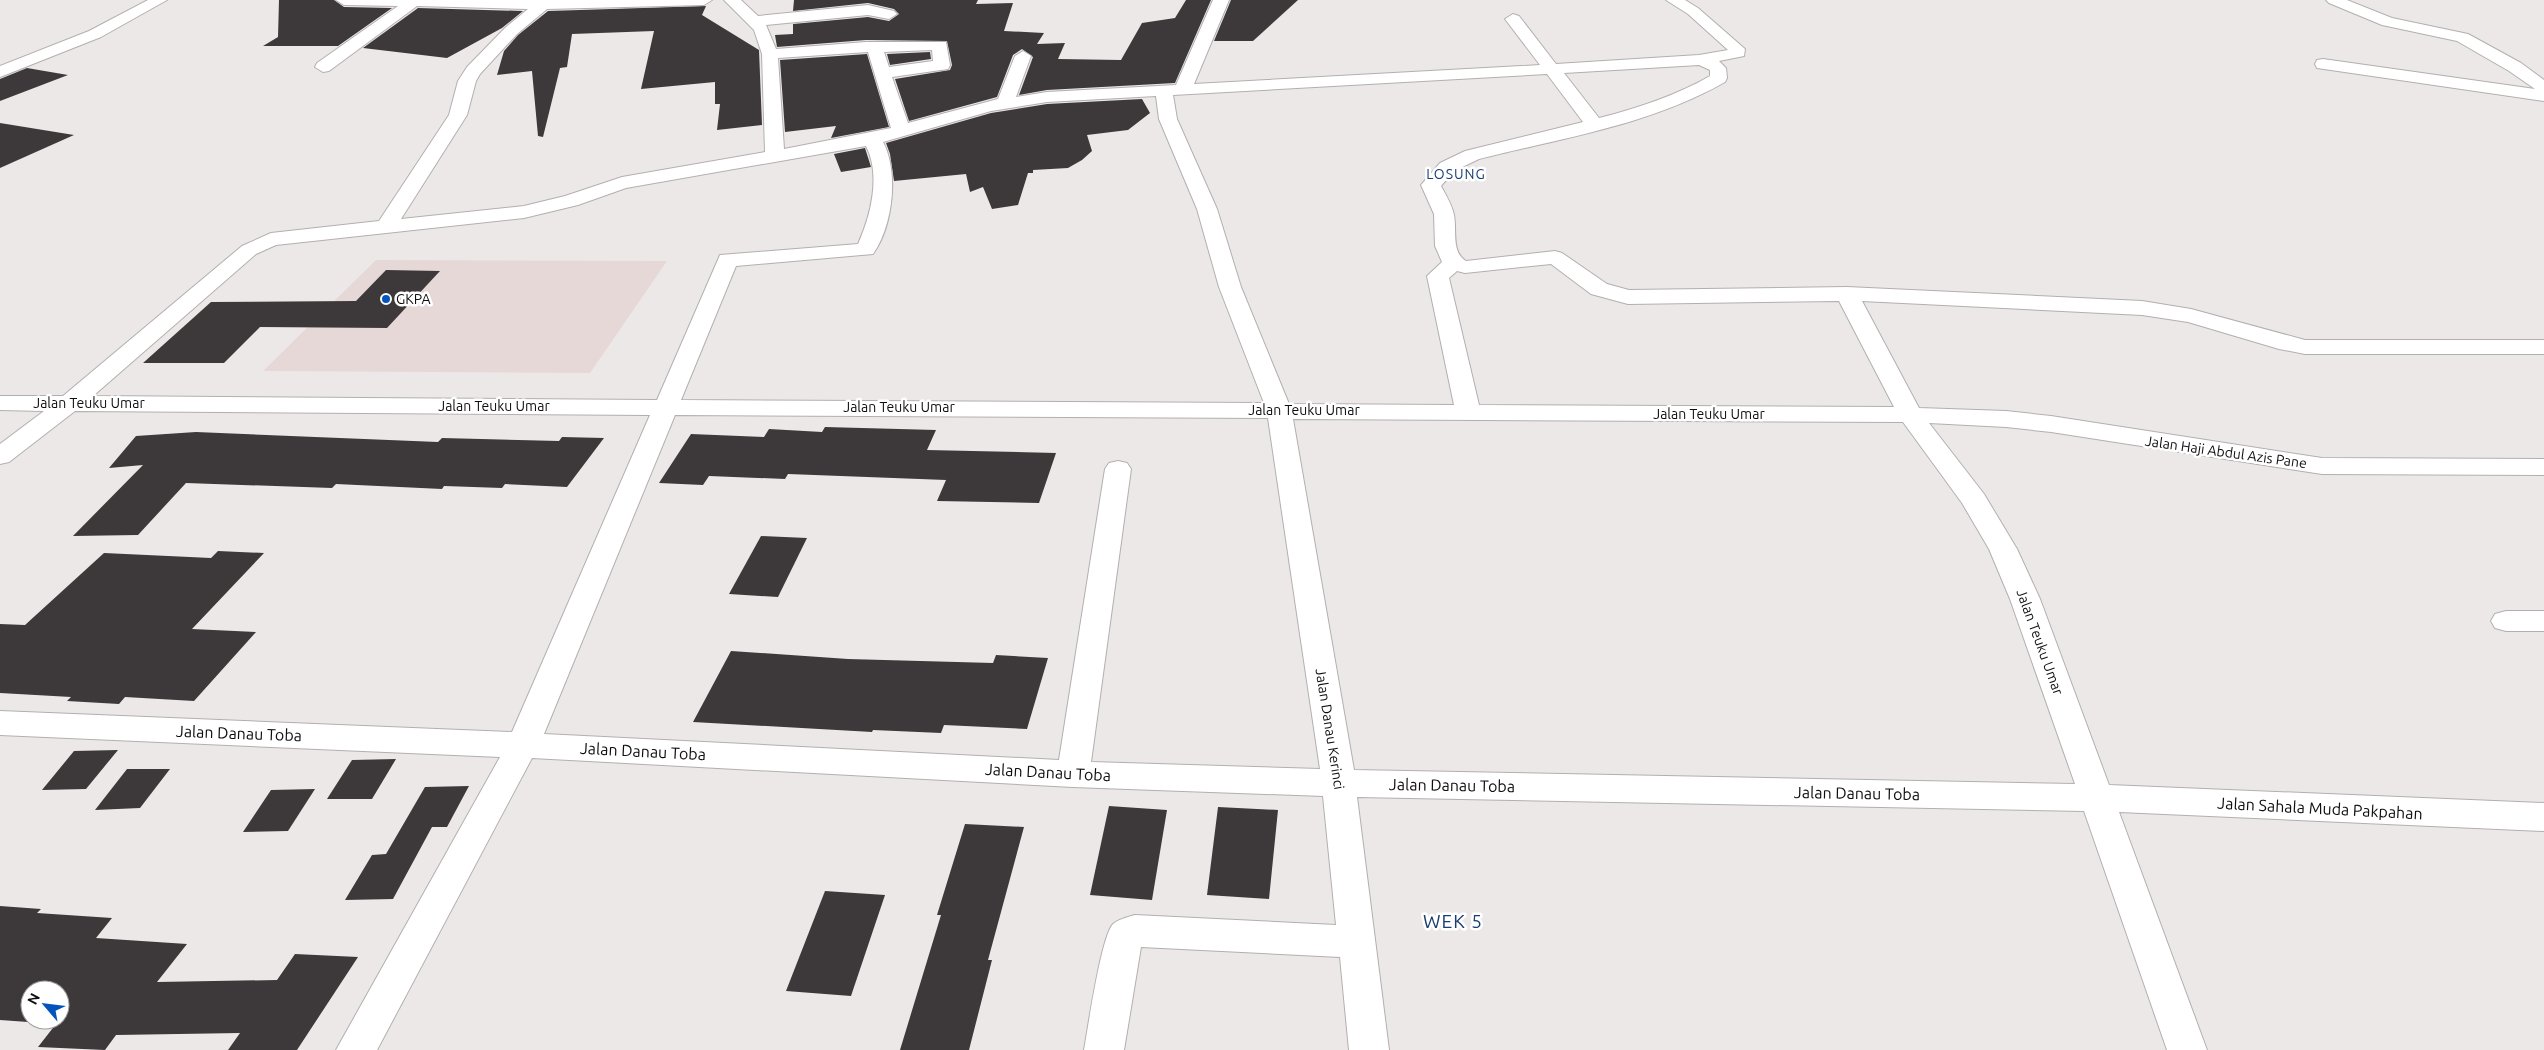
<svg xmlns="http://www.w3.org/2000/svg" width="2544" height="1050" font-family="Ubuntu,sans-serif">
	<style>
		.built { fill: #e6d8d7 }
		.building { fill: #3d393b; fill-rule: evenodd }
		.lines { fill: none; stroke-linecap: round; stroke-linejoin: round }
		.street-casing { stroke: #b4afaf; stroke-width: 2 }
		.street { fill: #fff; fill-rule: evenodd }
		.poi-dot { fill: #0355be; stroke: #fff; stroke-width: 2 }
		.labels { text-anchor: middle; stroke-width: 5; stroke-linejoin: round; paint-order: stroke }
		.far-quarter-label { font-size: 14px; letter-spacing: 1px; fill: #1a3d72; stroke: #fff }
		.poi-label { font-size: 14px; fill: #0f0d0d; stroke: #fff; text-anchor: start }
		.street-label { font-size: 14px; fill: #0f0d0d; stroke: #fff }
		.near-street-label { font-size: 16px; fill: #0f0d0d; stroke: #fff }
		.near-quarter-label { font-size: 19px; letter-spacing: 1px; fill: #1a3d72; stroke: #fff }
	</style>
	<rect width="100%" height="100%" fill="#ede8e8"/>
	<polygon class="built" points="376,260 667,261 590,373 263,371"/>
	<g class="building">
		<polygon points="279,0 334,0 344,7 392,8 338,46 263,46 278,37"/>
		<polygon points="794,0 978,0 976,4 1013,3 1004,31 1044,33 1037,44 1065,43 1058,59 1121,60 1142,23 1175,18 1186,0 1211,0 1175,83 1047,90 1019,95 1033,57 1022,49 1013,55 997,97 909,121 895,79 950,70 952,65 947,41 866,40 777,47 775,35 793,34 793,24 868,17 889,21 899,14 894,9 868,3 793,11"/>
		<polygon points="1231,0 1298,0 1253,41 1214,41"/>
		<polygon points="706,6 702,15 759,50 762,125 717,130 720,104 715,104 715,82 641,89 654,31 572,34 567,67 560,68 543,137 538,136 532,71 497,75 504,51 518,35 548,11"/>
		<polygon points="418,8 523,11 502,28 447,58 363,48"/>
		<polygon points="930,52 931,59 890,65 887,54"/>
		<polygon points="867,54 889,127 831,138 836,126 785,132 780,60"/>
		<polygon points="27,68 68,75 0,101 0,79"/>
		<polygon points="1142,99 1150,113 1128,130 1087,135 1092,151 1082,160 1068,168 1033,170 1033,173 1028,173 1018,205 992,209 983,187 970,192 966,174 894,181 890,154 886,143 991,113 1047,104"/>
		<polygon points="0,123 74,135 0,168"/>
		<polygon points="865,148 871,167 841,172 834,154"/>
		<polygon points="386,270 440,271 387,328 260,327 224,363 143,363 211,302 356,301"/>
		<polygon points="825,427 936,430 927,450 1056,453 1039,503 937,501 946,480 788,474 785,479 709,476 703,485 659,483 691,434 764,437 769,429 822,432"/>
		<polygon points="196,432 438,442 442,438 559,441 562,437 604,438 567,487 505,484 502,488 444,486 442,489 336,484 332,488 186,483 138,535 73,536 143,465 109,468 136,436"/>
		<polygon points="761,536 807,538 778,597 729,594"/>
		<polygon points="218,551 264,553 192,629 256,632 194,701 125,697 119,704 67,701 71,697 0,693 0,624 25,625 104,553 211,558"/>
		<polygon points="731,651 848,659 993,663 996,655 1048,658 1027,729 944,725 941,733 873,730 872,732 693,722"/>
		<polygon points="118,750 86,789 42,790 74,751"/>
		<polygon points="396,759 372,799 327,799 352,760"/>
		<polygon points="127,769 170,769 140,808 95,810"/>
		<polygon points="469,786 447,827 432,827 393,899 345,900 372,855 386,854 425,787"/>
		<polygon points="315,789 288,831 243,832 271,790"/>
		<polygon points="1109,806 1167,810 1152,900 1090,895"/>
		<polygon points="1218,807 1278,810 1269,899 1207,895"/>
		<polygon points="965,824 1024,827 988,960 992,960 969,1050 900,1050 941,915 937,915"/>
		<polygon points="825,891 885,895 851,996 786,991"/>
		<path d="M0,906l41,3 -4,4 75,5 -16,20 91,6 -30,38 120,-2 18,-26 63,3 -61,93h-69l12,-17 -124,2 -11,15 -67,-3 18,-23 -56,-4zM30,990h30v30h-30z"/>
	</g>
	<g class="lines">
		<g class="street-casing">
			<g id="street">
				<polygon points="148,0 167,0 101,37 0,77 0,66 89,31"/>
				<path d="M336,0h376l-8,5 -157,4 -30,25 -37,40 -4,7 -9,34 -66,104 123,-13 41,-10 57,-19 143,-25 -3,-98 -8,-24 -30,-30h17l17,16 110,-11 26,6 3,3 -8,5 -21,-4 -102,10 10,24 90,-7h80l4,23 -2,4 -56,8 16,46 90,-24 17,-43 8,-5 8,5 -15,41 31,-5 129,-7 37,-85h16l-35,84 346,-19 -35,-46 8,-5 6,2 37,48 143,-9 29,-5 -40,-36 -22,-14h19l13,8 47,41 -1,7 -25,5 7,7 1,10 -2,4c-75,43 -163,56 -246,77l-25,12 -13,15c5,9 11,19 13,29 3,15 -3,37 12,46l89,-10 7,2 45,31 22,6 218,-3 295,14 49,8 114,31h239v14h-239l-26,-5 -91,-27 -46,-7 -280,-14 57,107 87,3 45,5 271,42 222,1v16l-222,-1 -271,-42 -45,-5 -77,-4 55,71 33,55 23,50 69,186 435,18v28l-425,-19 88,238h-40l-83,-239 -727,-14 32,253h-40l-9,-93 -199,-10 -17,103h-40c4,-22 17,-113 29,-126 6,-5 15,-7 22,-9l201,10 -13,-129 -250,-9 -541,-29 -155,292h-41l164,-293 -500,-22v-24l512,21 138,-317 -575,-4 -66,51 -9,2v-20l44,-33 -44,-1v-14h63l179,-150 29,-13 108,-12 70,-106 9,-34 9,-14 38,-39 23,-19 -111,-3 -88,65 -6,1 -8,-5 2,-4 81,-57 -54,-1zM932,50l1,11 -44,6 -5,-15zM868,52l23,76 -107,21 -6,-91zM1699,65l11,5v6c-35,20 -72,32 -111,42l-35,-45zM1547,74l36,48 -118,29 -25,12 -19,22 13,29 1,32 7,16 -15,14 27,129 -165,-1 -48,-117 -24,-78 -40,-90 -4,-24zM1156,96l3,23 38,90 22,78 45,116 -583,-3 55,-134 137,-12c20,-28 26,-82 10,-112l108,-31 56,-9zM866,146c15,29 5,69 -8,98l-138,11 -63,145 -564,-4 163,-142 20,-9 248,-27 54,-13 48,-17zM1551,264l40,30 37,10 211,-3 55,106 -415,-2 -30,-127 8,-7 8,2zM675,415l593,3 52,351 -229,-7 40,-293 -4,-6 -9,-2 -9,2 -4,6 -46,291 -515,-26zM1293,419l610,3 59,81 27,46 21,50 65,185 -721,-14z"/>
				<polygon points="2326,0 2347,0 2392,18 2468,34 2521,63 2544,80 2544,101 2317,68 2315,64 2317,60 2323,59 2535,89 2509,71 2457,41 2382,25 2329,3"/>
				<polygon points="2506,611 2544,611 2544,631 2506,631 2495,628 2491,621 2495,614"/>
			</g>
		</g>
		<use href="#street" class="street"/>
	</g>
	<circle class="poi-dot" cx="386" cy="299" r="5"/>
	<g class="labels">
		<g class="far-quarter-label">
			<text x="1456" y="179">LOSUNG</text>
		</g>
		<g class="poi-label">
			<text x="396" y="304">GKPA</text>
		</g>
		<g class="street-label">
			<text x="89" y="408">Jalan Teuku Umar</text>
			<text x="494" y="411">Jalan Teuku Umar</text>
			<text x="899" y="412">Jalan Teuku Umar</text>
			<text x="1304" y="415">Jalan Teuku Umar</text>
			<text x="1709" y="419">Jalan Teuku Umar</text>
			<text transform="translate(2226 452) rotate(8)" y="5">Jalan Haji Abdul Azis Pane</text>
			<text transform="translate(2040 642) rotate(70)" y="5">Jalan Teuku Umar</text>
			<text transform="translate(1330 729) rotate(81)" y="5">Jalan Danau Kerinci</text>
		</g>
		<g class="near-street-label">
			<text transform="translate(239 733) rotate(2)" y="6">Jalan Danau Toba</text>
			<text transform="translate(643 751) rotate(3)" y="6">Jalan Danau Toba</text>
			<text transform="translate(1048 772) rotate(3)" y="6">Jalan Danau Toba</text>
			<text transform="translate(1452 785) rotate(1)" y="6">Jalan Danau Toba</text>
			<text transform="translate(1857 793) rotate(1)" y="6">Jalan Danau Toba</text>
			<text transform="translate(2320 808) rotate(3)" y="6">Jalan Sahala Muda Pakpahan</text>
		</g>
		<g class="near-quarter-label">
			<text x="1453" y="928">WEK 5</text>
		</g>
	</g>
	<g transform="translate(45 1005) rotate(298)"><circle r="24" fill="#ffffff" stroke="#9f9e9e"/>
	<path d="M0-4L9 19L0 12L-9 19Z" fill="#0355be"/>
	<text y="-8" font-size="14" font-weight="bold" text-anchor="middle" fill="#0f0d0d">N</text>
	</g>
</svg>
